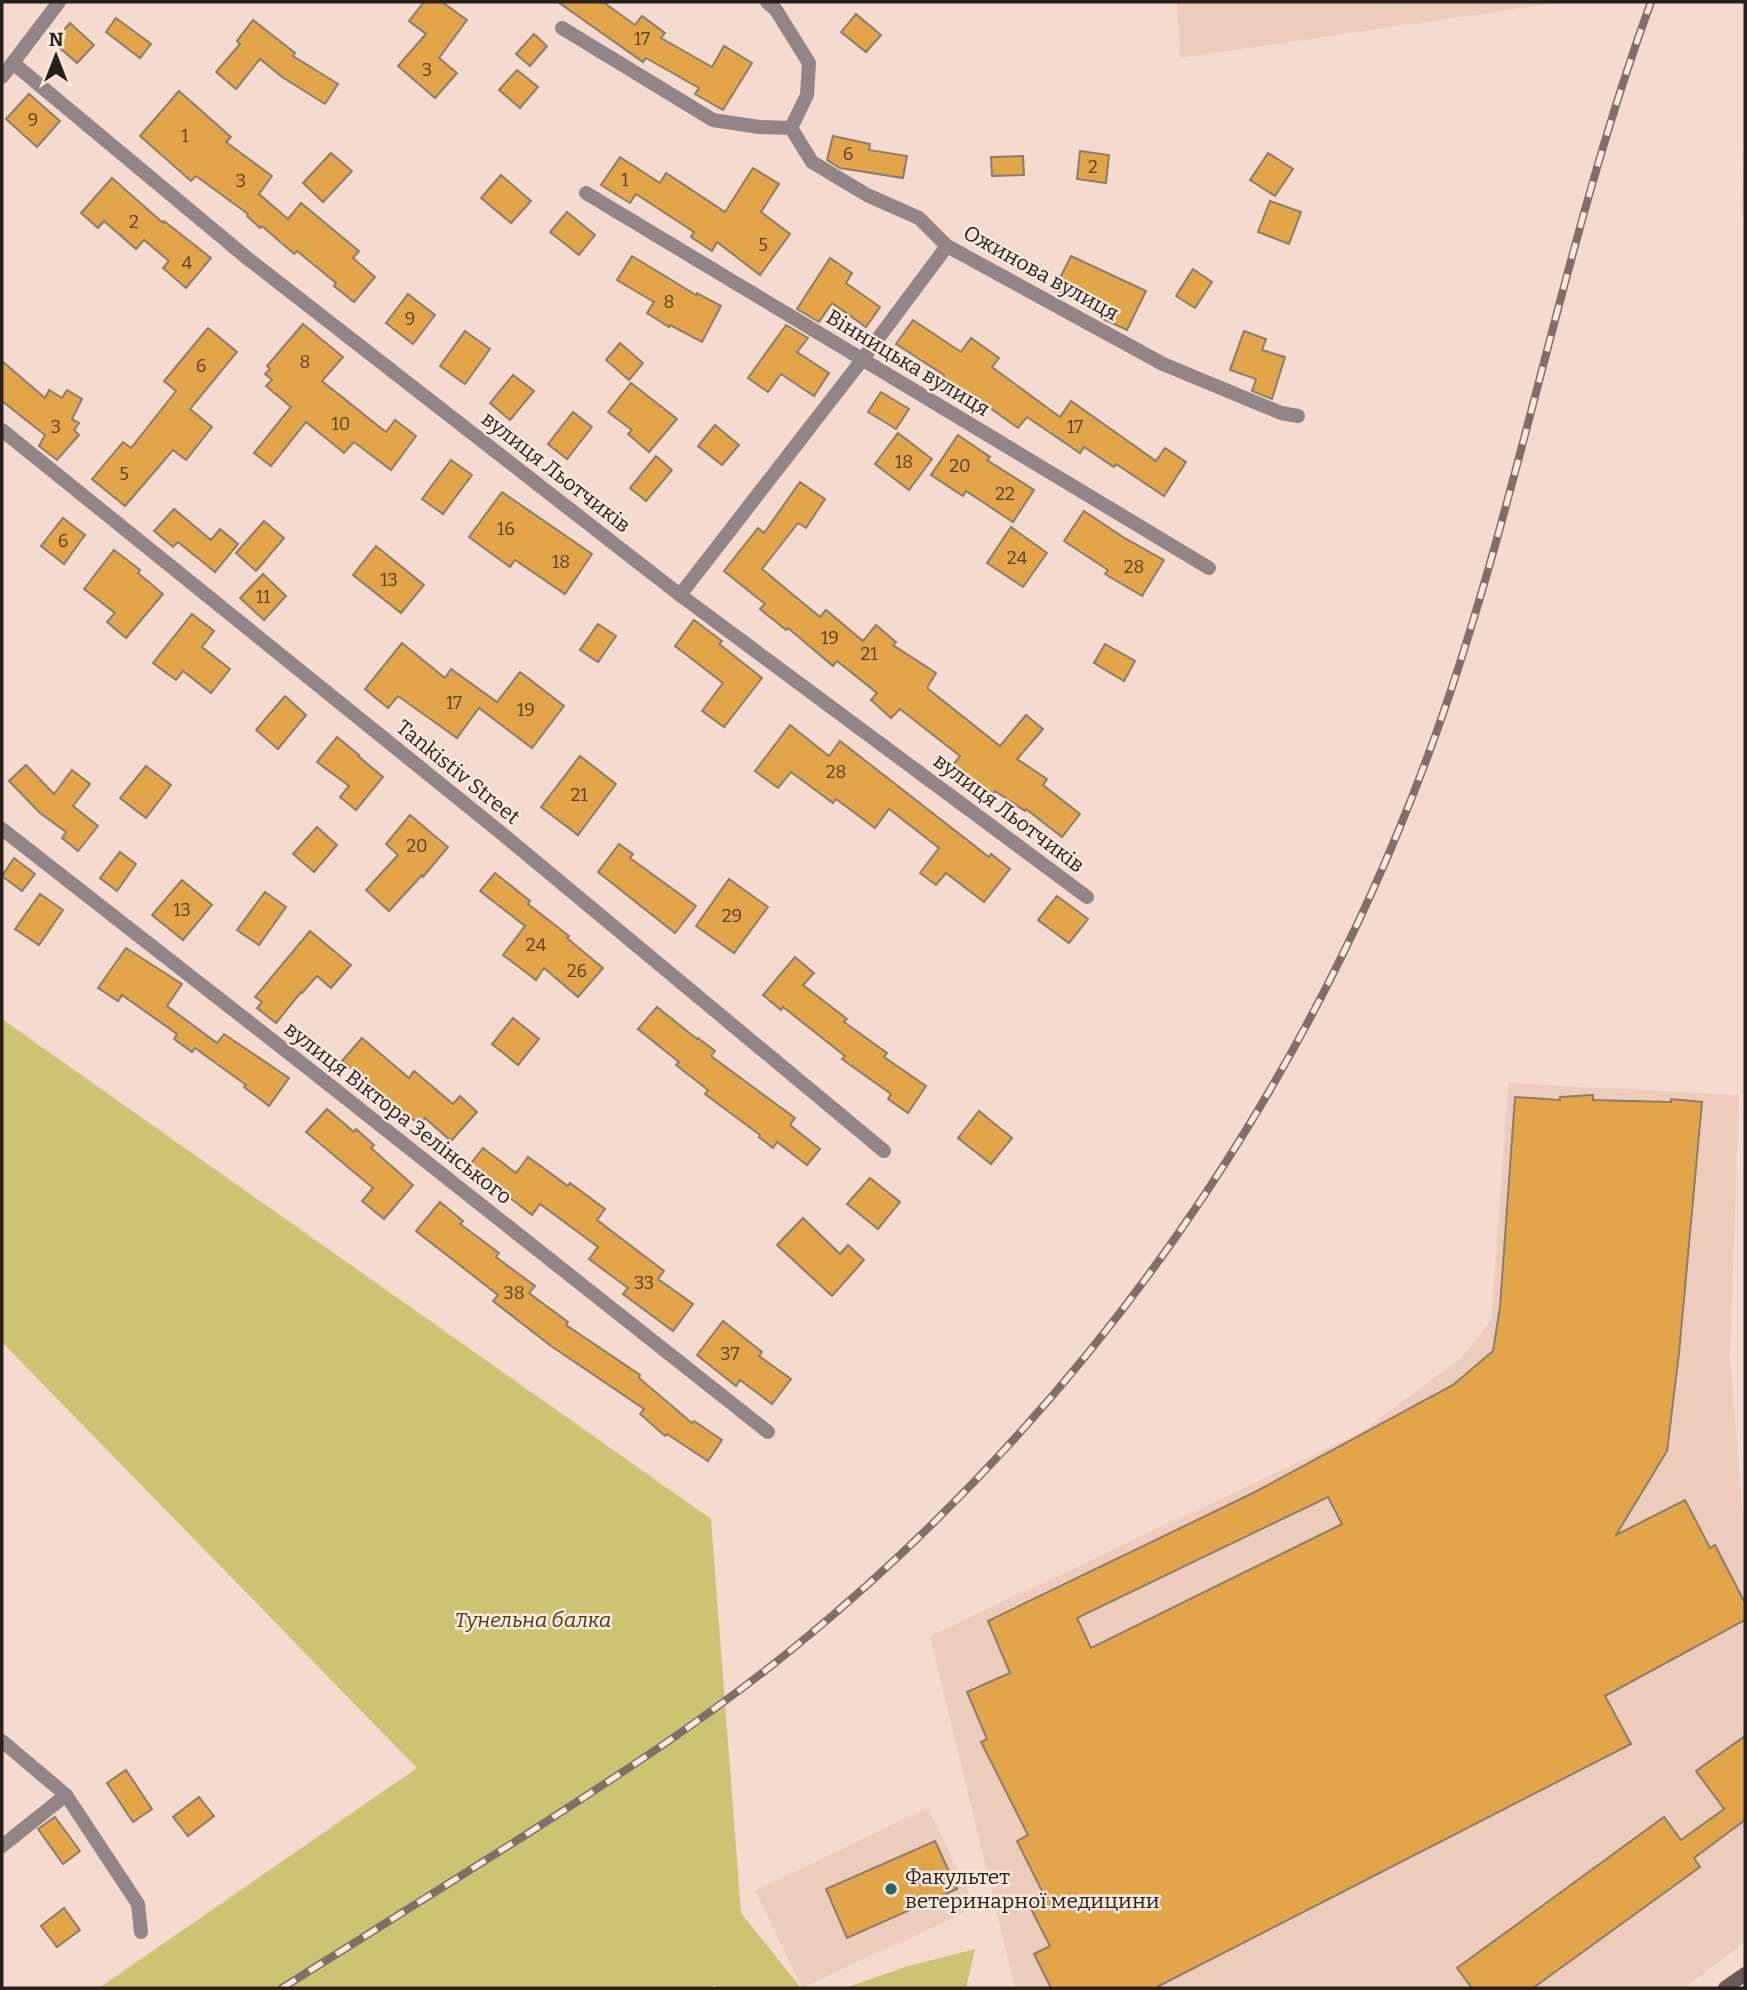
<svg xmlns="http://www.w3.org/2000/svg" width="1747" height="1990" font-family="Bitter,serif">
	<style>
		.built { fill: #eeccbd }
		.green { fill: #cdc473 }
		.building { fill: #e3a54a; stroke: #8b7d6a; stroke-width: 2; fill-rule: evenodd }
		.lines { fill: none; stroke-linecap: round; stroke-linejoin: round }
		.minor { stroke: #918585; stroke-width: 14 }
		.secondary { stroke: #6b5a5a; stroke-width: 14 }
		.rail-casing { stroke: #806f68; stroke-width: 8 }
		.rail { stroke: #fee9df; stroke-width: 5; stroke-dasharray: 16; stroke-linecap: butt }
		.poi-dot { fill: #1f6a65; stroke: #fee9df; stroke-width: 2.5 }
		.labels { text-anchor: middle; stroke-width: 5; stroke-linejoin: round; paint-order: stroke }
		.number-label { font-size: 18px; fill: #584128 }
		.street-label { font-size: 21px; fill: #29201c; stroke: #fee9df }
		.park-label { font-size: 21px; font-style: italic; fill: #454013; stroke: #fee9df }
		.poi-label { font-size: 21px; fill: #29201c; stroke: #fee9df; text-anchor: start }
	</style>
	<rect width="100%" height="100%" fill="#f5dacf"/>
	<g class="built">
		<polygon points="1177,2 1563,2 1180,58"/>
		<polygon points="1745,124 1745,221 1741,211"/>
		<polygon points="1508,1083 1739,1095 1730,1358 1745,1543 1745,1942 1684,1988 1015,1988 930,1636 1360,1433 1461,1358 1491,1321"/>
		<polygon points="928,1808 976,1907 802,1988 755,1890"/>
	</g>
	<g class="green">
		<polygon points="2,1019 711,1519 741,1913 801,1988 717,1988 715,1985 707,1988 99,1988 417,1768 2,1342"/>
		<polygon points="975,1949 966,1988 845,1988 905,1967"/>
	</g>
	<g class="building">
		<polygon points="424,2 442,2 467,20 439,58 457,73 435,98 398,66 426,34 409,21"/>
		<polygon points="558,2 603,2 635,25 642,16 665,33 661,38 712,67 724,46 752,63 723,110 695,94 699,88 646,58 643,62"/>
		<polygon points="856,14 881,35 866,52 841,32"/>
		<polygon points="116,18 151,44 140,58 106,32"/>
		<polygon points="253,20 295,53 293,56 338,84 325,104 282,77 260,59 236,89 216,72 240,44 237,41"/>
		<polygon points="70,23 94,45 77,63 53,42"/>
		<polygon points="534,34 547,46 530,66 516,54"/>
		<polygon points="517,70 538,87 520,108 499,90"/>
		<polygon points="179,91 231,137 226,142 272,176 259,194 288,219 301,203 359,251 353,258 375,277 354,302 334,286 336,283 297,251 294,254 262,226 260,228 247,216 248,214 196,176 191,181 140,136"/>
		<polygon points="29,94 60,121 37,147 6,119"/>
		<polygon points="833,136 870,144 869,150 907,156 903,178 840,168 827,160"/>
		<polygon points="1080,151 1109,155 1106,183 1077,179"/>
		<polygon points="331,153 352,171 323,202 303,183"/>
		<polygon points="1268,153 1293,169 1275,196 1250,180"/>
		<polygon points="1023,156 1024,175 992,176 991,157"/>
		<polygon points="620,157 660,183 666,173 725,212 753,168 779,184 761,212 790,234 760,275 717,242 712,251 691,237 694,232 636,194 630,203 601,185"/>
		<polygon points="501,175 531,201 511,223 481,198"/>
		<polygon points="112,178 163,223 164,221 211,258 186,288 163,268 169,261 144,240 136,249 104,221 98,228 81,213"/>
		<polygon points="1270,201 1301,212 1289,244 1258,232"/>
		<polygon points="567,212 595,235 579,255 550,232"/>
		<polygon points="632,256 696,295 697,293 721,306 702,342 670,325 669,327 647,313 654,302 617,280"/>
		<polygon points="1071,256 1146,291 1127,330 1103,319 1105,315 1054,290"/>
		<polygon points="830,258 852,273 846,283 880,307 866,327 832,303 819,322 797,309"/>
		<polygon points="1193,269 1212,282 1195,308 1176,296"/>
		<polygon points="408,294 435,315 413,344 386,323"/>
		<polygon points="913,320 961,352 971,338 999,358 992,367 1060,417 1071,401 1156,461 1165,448 1186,462 1164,496 1116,464 1114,467 1084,447 1080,453 1027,417 1018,428 972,395 971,397 943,377 944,375 896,344"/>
		<polygon points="303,324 343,357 322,381 386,432 395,420 416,436 391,470 354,442 344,453 306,422 271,466 254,453 291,407 266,386 272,380 265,374 270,369 267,366"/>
		<polygon points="786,325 808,338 797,352 829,373 814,396 781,374 768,392 748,378"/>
		<polygon points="208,328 237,352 190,409 212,427 186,460 173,450 125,506 92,479 123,442 131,448 176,391 164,381"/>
		<polygon points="465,331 490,349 465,384 440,366"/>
		<polygon points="1244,331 1266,339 1262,350 1285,357 1272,399 1252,391 1256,379 1230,370"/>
		<polygon points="620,343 643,363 629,380 606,360"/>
		<polygon points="2,361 45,398 49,390 62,398 67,390 82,399 72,419 79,423 74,430 79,435 57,460 39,446 45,435 2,401"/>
		<polygon points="513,375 534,391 510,420 490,403"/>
		<polygon points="631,383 677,419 649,452 628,434 632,430 608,412"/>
		<polygon points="881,392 909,409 896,429 868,412"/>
		<polygon points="573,412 592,427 567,459 548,444"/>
		<polygon points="715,425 739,445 722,465 698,446"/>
		<polygon points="898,433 932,459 909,490 875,464"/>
		<polygon points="958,435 990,457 987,460 1034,490 1013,522 966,491 963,496 931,475"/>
		<polygon points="656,456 672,470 646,501 630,488"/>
		<polygon points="451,460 472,475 443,514 422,499"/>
		<polygon points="800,482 825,499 806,528 798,523 762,569 820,617 826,610 863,641 876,625 896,642 893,645 936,673 927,688 1000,746 1026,715 1043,729 1017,759 1047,779 1043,785 1080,814 1062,837 1026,809 1025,811 995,791 991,795 952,766 960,756 900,709 891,718 871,700 877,693 837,661 833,666 788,628 786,630 760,609 765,604 724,571 758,528 764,533"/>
		<polygon points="502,492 592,554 565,594 515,560 510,567 469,537"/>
		<polygon points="174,509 211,540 220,529 238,544 215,572 178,542 173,547 154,531"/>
		<polygon points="1084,511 1126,539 1164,560 1142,596 1105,574 1108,570 1064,541"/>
		<polygon points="63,518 85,535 64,564 41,546"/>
		<polygon points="264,521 284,538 256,571 236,553"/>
		<polygon points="1011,527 1047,553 1023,587 987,563"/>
		<polygon points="376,546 424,585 401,613 353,575"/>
		<polygon points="114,550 140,570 138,573 163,594 126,638 107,622 115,613 84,589"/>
		<polygon points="263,574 286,596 264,620 240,598"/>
		<polygon points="192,614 214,631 202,647 230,669 211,693 183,671 176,680 153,663"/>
		<polygon points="694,620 722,641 719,644 762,678 724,727 702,711 723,683 675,646"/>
		<polygon points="598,624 616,636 598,662 580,650"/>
		<polygon points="402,643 445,678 451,669 497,702 520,672 564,706 532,748 479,708 457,738 398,696 388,708 365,689"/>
		<polygon points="1105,644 1135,661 1124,681 1094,663"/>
		<polygon points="285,696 306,715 278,749 256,730"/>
		<polygon points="790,725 829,756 840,741 989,857 991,854 1010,869 984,902 946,873 936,885 920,873 939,848 889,809 875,828 836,799 833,803 791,772 778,788 755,771"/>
		<polygon points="337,737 359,755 358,756 383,777 356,810 340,797 349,786 317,762"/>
		<polygon points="580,756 616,784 578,835 541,807"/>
		<polygon points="26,765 54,794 72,770 90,784 73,806 98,826 78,851 62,838 66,832 40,813 9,781"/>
		<polygon points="146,766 171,785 146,818 120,798"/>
		<polygon points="410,815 448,847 423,877 422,875 389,911 366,890 398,855 386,844"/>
		<polygon points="317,827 337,845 314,872 293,854"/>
		<polygon points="619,844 633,854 630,858 696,906 675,933 598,872"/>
		<polygon points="120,852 136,864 117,891 100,878"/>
		<polygon points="14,858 35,874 22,891 2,876"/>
		<polygon points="495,873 530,901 528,904 569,936 567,938 603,968 578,997 544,968 536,980 503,955 525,926 480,891"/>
		<polygon points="729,879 768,907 734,953 696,926"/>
		<polygon points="182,880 212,905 183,940 152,915"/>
		<polygon points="265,892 286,907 259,945 237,930"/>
		<polygon points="40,894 63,910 39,945 15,929"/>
		<polygon points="1057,896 1088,919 1069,943 1038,920"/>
		<polygon points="310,931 351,965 331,988 317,976 302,993 301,992 276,1023 257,1008 262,1002 255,997"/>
		<polygon points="126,948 182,984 167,1006 217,1043 224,1034 289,1078 269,1106 244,1087 246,1085 195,1048 192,1052 174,1039 177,1034 122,995 118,1001 98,988"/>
		<polygon points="795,957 814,973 803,985 847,1019 844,1022 887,1053 884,1057 926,1086 908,1113 888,1099 891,1094 842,1059 845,1056 783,1007 781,1010 763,995"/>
		<polygon points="657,1007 697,1039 698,1038 715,1051 711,1056 795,1118 790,1125 820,1149 807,1165 777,1142 773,1148 759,1137 760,1135 705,1094 708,1090 676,1065 679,1062 638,1029"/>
		<polygon points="513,1018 539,1039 518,1065 492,1044"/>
		<polygon points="362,1038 409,1078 414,1071 453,1104 460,1096 477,1112 451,1141 425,1118 420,1125 342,1061"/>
		<path d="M1593,1095v5l78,2v-3l31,3 -23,251 -12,98 -51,84 69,-35 25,48 5,-3 30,58v17l-140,76 26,48 -476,244h-104l-17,-34 16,-8 -23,-45 16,-8 -26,-52 11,-6 -47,-93 6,-3 -20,-47 43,-19 -22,-52 267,-129 198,-107 40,-34 7,-44 15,-210 45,3v-3zM1328,1497l14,27 -251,124 -14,-30z"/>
		<polygon points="327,1109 354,1132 356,1129 374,1145 371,1148 413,1185 384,1219 362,1201 373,1188 306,1132"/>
		<polygon points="979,1111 1012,1138 991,1164 958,1138"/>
		<polygon points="483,1148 516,1173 528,1157 568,1186 570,1183 605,1209 597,1220 664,1271 658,1279 693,1304 673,1331 623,1294 628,1288 589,1259 598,1247 540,1204 532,1215 469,1166"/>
		<polygon points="870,1178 900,1202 878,1229 847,1204"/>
		<polygon points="440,1202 463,1221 460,1224 499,1253 496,1257 535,1286 529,1293 568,1322 566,1325 640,1375 639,1378 692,1423 694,1421 722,1440 708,1461 667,1434 665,1436 640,1414 644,1409 551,1346 493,1301 498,1295 416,1231"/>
		<polygon points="803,1218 840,1254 848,1245 864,1260 832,1296 777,1245"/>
		<polygon points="723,1321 762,1352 759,1356 791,1379 772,1404 740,1380 736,1386 697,1355"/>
		<polygon points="1745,1736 1745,1820 1694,1858 1700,1867 1533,1988 1472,1988 1457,1968 1664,1817 1681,1840 1724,1809 1696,1771"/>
		<polygon points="126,1770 152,1809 133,1822 107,1783"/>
		<polygon points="199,1797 214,1816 188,1836 173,1817"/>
		<polygon points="55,1817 80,1851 63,1864 38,1829"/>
		<polygon points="935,1841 957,1889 847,1938 826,1889"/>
		<polygon points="64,1908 80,1930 57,1947 41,1926"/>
	</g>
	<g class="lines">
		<g class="minor">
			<polyline points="767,2 776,10 809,63 807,95 791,128"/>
			<polyline points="562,28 713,120 759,127 791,128 812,162 867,195 919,218 947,246 1163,364 1281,413 1298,416"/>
			<polyline points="13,63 247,258 680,595 1087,897"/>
			<polyline points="2,77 59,2"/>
			<polyline points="586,193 1209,568"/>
			<polyline points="2,430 500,832 884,1151"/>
			<polyline points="680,595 862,360 947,246"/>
			<polyline points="2,829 313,1072 768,1432"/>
			<polyline points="2,1741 66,1795 138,1904 141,1932"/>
			<polyline points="2,1846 66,1795"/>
		</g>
		<polyline class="secondary" points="1725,1988 1745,1974"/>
		<g class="rail-casing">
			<path id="rail" d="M282,1988c82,-51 164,-103 245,-154 92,-59 185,-119 269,-188 296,-242 514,-559 642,-918 84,-238 126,-489 213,-726"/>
		</g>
		<use href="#rail" class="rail"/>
	</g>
	<circle class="poi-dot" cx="891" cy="1889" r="7"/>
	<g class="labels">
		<g class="number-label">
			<text x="642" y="45">17</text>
			<text x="427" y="76">3</text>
			<text x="33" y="126">9</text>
			<text x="185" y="142">1</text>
			<text x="848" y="160">6</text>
			<text x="1093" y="173">2</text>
			<text x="625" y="186">1</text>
			<text x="241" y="187">3</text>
			<text x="134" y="228">2</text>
			<text x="763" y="251">5</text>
			<text x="187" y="269">4</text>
			<text x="669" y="308">8</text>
			<text x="410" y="325">9</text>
			<text x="305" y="368">8</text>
			<text x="201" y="372">6</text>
			<text x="341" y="430">10</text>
			<text x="56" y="433">3</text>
			<text x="1075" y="433">17</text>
			<text x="904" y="468">18</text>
			<text x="960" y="472">20</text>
			<text x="124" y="480">5</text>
			<text x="1005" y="500">22</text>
			<text x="506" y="535">16</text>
			<text x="63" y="547">6</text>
			<text x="1017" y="564">24</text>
			<text x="561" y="568">18</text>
			<text x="1134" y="573">28</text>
			<text x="389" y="586">13</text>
			<text x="263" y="603">11</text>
			<text x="830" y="644">19</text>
			<text x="869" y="660">21</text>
			<text x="454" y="709">17</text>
			<text x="526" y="716">19</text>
			<text x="836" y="778">28</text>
			<text x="579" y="801">21</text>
			<text x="417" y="852">20</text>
			<text x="182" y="916">13</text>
			<text x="732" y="922">29</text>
			<text x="536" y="951">24</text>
			<text x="577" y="977">26</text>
			<text x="644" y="1289">33</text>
			<text x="514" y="1299">38</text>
			<text x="730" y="1360">37</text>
		</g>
		<g class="street-label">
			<text transform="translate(1041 273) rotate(29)" y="7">Ожинова вулиця</text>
			<text transform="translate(908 363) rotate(31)" y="7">Вінницька вулиця</text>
			<text transform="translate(556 472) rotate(38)" y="7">вулиця Льотчиків</text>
			<text transform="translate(458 772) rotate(39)" y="7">Tankistiv Street</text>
			<text transform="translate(1009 813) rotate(37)" y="7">вулиця Льотчиків</text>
			<text transform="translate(398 1113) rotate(38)" y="7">вулиця Віктора Зелінського</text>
		</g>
		<g class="park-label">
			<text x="533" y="1627">Тунельна балка</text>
		</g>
		<g class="poi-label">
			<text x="905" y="1884">Факультет<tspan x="905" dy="24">ветеринарної медицини</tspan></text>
		</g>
	</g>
	<rect width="1747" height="1990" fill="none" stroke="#29201c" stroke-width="7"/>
	<g transform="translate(56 56)" stroke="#fee9df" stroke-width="5" paint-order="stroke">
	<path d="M0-5L12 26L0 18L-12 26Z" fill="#29201c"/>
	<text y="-10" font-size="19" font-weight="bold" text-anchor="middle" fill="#29201c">N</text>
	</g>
</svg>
